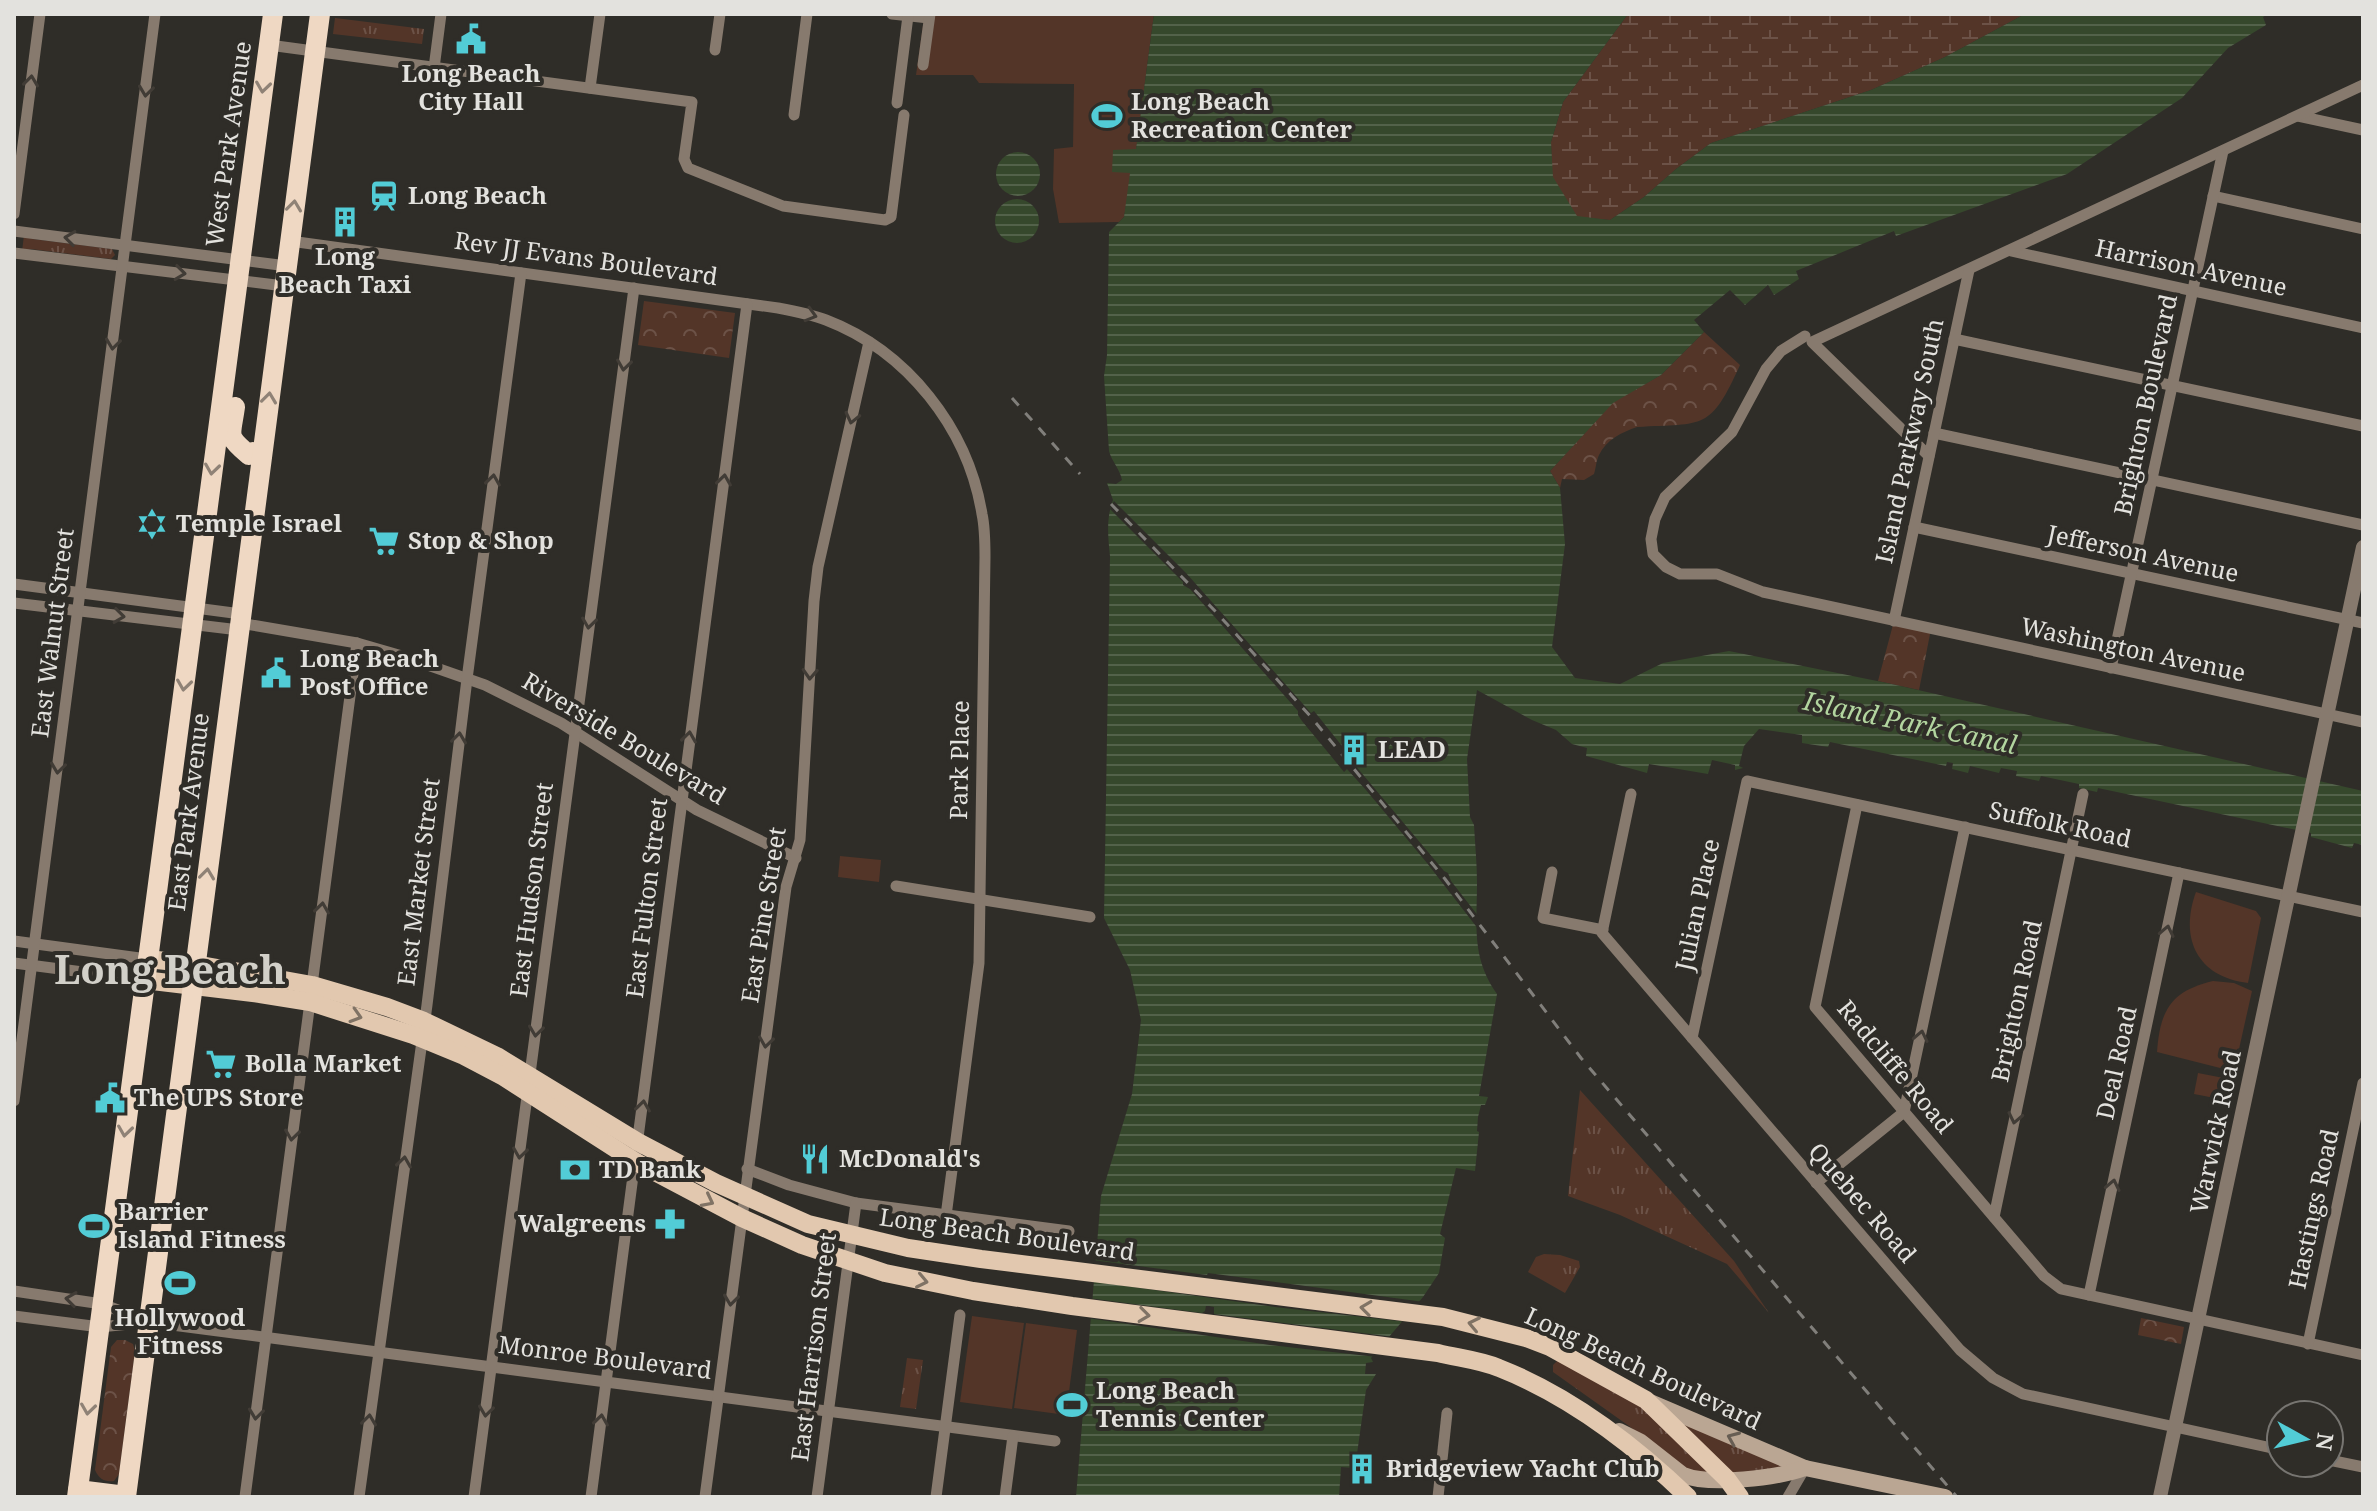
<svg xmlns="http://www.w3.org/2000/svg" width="2377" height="1511" font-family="'Noto Serif',serif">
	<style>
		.grass { fill: url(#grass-tufts) }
		.forest { fill: url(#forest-crowns) }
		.wetland { fill: url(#wetland-marsh) }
		.garden { fill: #533528 }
		.water { fill: url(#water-rules) }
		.pier { fill: #2f2d28 }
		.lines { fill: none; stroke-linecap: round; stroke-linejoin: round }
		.minor { stroke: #877a6e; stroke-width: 11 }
		.tertiary { stroke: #877a6e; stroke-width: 14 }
		.secondary { stroke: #baa693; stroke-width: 16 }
		.primary { stroke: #e2c8af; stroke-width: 18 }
		.trunk { stroke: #efd8c3; stroke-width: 20 }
		.rail { stroke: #817f7b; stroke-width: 3; stroke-dasharray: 10 10; stroke-linecap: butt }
		.oneway { stroke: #413c36 }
		.oneway2 { stroke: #8f8276 }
		.oneway3 { stroke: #807365 }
		.oneway4 { stroke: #675d53 }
		.labels { text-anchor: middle; stroke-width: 8; stroke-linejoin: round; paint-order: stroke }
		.poi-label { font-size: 24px; font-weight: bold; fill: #e3e2de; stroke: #2f2d28; text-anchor: start }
		.street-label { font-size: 24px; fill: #e3e2de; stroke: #2f2d28 }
		.water-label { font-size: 26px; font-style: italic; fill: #b2d59f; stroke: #2f2d28 }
		.town-label { font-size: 40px; font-weight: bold; fill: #d2d0c9; stroke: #2f2d28 }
	</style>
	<defs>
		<pattern id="grass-tufts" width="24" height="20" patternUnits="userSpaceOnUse" patternTransform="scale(2)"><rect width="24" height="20" fill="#533528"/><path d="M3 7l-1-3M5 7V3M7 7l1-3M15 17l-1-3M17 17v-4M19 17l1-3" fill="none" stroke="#6c5247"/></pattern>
		<pattern id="forest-crowns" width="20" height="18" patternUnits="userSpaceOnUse" patternTransform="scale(2)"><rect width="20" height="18" fill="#533528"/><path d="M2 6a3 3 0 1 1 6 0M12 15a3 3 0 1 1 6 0" fill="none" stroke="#6c5247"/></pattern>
		<pattern id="wetland-marsh" width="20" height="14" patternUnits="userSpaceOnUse" patternTransform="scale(2)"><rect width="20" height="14" fill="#533528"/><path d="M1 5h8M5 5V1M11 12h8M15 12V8" fill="none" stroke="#6c5247"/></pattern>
		<pattern id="water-rules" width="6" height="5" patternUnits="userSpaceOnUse" patternTransform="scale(2)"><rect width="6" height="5" fill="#36482c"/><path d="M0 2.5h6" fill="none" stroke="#53624a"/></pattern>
	</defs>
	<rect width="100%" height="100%" fill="#2f2d28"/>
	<g class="grass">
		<polygon points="335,18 424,29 422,44 333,34"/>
		<polygon points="24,235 32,239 112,249 115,255 111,259 31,249 22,252"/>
		<polygon points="1580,1090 1734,1261 1769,1313 1727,1264 1620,1215 1568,1196"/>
		<polygon points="1544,1254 1560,1255 1579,1261 1580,1267 1565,1293 1528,1272 1536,1257"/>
		<polygon points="907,1358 923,1360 916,1409 900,1407"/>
		<polygon points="1558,1360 1635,1400 1709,1472 1690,1472 1674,1463 1629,1426 1553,1372 1553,1365"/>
		<polygon points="1658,1406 1798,1467 1729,1474"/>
	</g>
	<g class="forest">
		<polygon points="644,301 735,313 729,358 638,345"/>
		<path d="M1704,332l36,33c-30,66 -35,58 -103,62 -15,5 -31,13 -38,28 -3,6 -3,13 -5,19l-10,6 -22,-1 -2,9 -10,-17 63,-69 48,-27z"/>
		<polygon points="1894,621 1931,629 1919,690 1878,681"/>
		<polygon points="2141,1318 2184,1327 2181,1344 2138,1335"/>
		<path d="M117,1340h8l8,4 2,7 -16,123 -5,7c-10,1 -15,-2 -19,-11l16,-123z"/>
	</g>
	<polygon class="wetland" points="1628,14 2025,14 1945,57 1871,90 1711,143 1676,169 1644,197 1610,220 1577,217 1552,177 1551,142 1563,102"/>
	<g class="garden">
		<polygon points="921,14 1154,14 1136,150 1124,217 1119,222 1059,223 1053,189 1054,149 1073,147 1074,84 979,83 973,75 916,75 924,18"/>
		<polygon points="840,856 881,860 879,882 838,877"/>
		<path d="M2196,892l60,19 5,7 -13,65c-51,-6 -69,-45 -52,-91z"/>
		<path d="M2213,981l21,2 18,8 -17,76 -7,3 -71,-18c3,-42 14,-61 56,-71z"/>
		<polygon points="2198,1073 2234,1080 2230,1101 2194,1094"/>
		<polygon points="972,1316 1024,1323 1012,1409 960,1402"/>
		<polygon points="1026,1323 1077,1330 1066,1415 1014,1408"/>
	</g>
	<g class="water">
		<path d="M1154,14h474l-65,88 -12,40 2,35 24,39 33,4 34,-23 32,-28 35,-26 160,-53 74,-33 80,-43h243l-5,3 3,8 -38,23 -46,50 -115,76 -171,62 -2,-5 -98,40 3,8 -25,16 -6,-10 -23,20 -15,-15 -36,30 10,12 -43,43 -48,28 -63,68 10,17 5,56 -13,103 23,31 45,6 43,-21 66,-12 158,32 476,108v54l-9,-2 -2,5 -41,-11v-4l-213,-45 -1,4 -18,-4v-4l-38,-8 -2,5 -23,-5 1,-5 -16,-3 -2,5 -29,-7 -2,7 -16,-4 1,-6 -6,-1 -1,4 -116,-24 -2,5 -26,-4v-8l-43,-6 -15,17 -5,20 4,2 -8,2v-5l-23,-5 -4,14 -59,-10 -2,9 -61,-17 1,-8 -15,-4 -16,-14 -24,-10 -55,-30 -10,69 3,58 4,8c1,19 3,39 3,58 0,43 -6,74 20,111l-18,102 9,1 -3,8h-4l-3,12 -1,14 2,1 -4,39 -19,-3 -16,66 5,4 -6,35 -16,24 -52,61 2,4 -7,1 -1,11h11l-10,16 -11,78 -14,-1 -2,30h-263l25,-301 31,-102 9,-74 -11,-50 -26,-52 6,-362c-2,-19 -4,-38 3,-56l-6,-17 9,1 6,-4c-2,-11 -10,-18 -13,-29l-5,-75 3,-21 2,-123 15,-15 6,-44 -18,-1 1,-22 23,-1z"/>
		<circle cx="1018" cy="174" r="22"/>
		<circle cx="1017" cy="221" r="22"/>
	</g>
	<g class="pier">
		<polygon points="1114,501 1186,573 1311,713 1314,711 1342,746 1352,738 1365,754 1354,764 1444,871 1448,873 1451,881 1479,917 1479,930 1427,863 1366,790 1347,769 1344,772 1331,756 1302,721 1298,715 1298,711 1190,589 1183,585 1183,582 1110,509"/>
		<polygon points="1092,1260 1207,1275 1208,1273 1424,1302 1407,1322 1275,1307 1090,1281"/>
		<polygon points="1088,1298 1202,1313 1205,1311 1206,1306 1209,1306 1214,1307 1214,1314 1394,1337 1377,1357 1270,1345 1087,1318"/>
	</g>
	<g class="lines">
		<g class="minor">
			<polyline points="892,14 929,18"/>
			<polyline points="269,45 692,102 684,159 688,168 783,206 885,220 891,217 904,115"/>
			<polyline points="715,50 720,14"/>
			<polyline points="923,65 930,14"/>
			<polyline points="434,68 441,14"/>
			<polyline points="590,88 600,14"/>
			<polyline points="897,103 908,16"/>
			<polyline points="794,115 807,14"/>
			<polyline points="2298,116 2363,130"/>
			<polyline points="2213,196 2363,229"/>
			<polyline points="14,214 40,14"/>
			<polyline points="14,231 287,266"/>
			<path d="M290,241l488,67c16,3 32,6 48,12 81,31 142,108 156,194 3,14 3,28 3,43l-6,406 -33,253"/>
			<polyline points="2011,251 2363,328"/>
			<polyline points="14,253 284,286"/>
			<polyline points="1805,336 1781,351 1766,369 1732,432 1665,497 1655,519 1651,539 1653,554 1666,567 1680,574 1717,574 1763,592 2363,722"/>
			<polyline points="1954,339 2363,426"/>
			<polyline points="1934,433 2363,525"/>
			<polyline points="1929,456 1812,342 2363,85"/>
			<polyline points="1914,527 2363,623"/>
			<polyline points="14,584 241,614"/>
			<polyline points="14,603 239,630"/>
			<polyline points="1894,621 1969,270"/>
			<polyline points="240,623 357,643 402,656 485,685 561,723 697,810 796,858"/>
			<polyline points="2111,668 2223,151"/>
			<polyline points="1631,794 1602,933 1960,1350 1993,1378 2023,1394 2281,1450"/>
			<polyline points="1857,805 1815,1007 2044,1276 2061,1289 2363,1355"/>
			<polyline points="1552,872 1543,918 1603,930"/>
			<polyline points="896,886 1090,917"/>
			<polyline points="14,941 147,959"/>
			<polyline points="14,963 144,980"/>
			<polyline points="312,985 357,643"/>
			<polyline points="1692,1038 1747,781 2363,912"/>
			<polyline points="14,1101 155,14"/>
			<polyline points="747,1169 789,1185 856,1203 1069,1231"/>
			<polyline points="1816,1183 1904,1112 1965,827"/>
			<polyline points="1994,1217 2083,794"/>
			<polyline points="14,1291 102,1304 149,1322 100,1327 14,1316"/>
			<polyline points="2089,1295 2179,873"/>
			<polyline points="149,1322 1055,1441"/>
			<polyline points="2308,1344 2363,1083"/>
			<polyline points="2329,1460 2363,1467"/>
			<polyline points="245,1497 310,1002"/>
			<polyline points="359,1497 427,1005 467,679 521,273"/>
			<polyline points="474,1497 634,288"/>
			<polyline points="591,1497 747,304"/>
			<polyline points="705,1497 786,887 800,840 814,601 818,567 869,342"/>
			<polyline points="817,1497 856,1203"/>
			<polyline points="936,1497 960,1315"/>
			<polyline points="1005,1497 1013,1436"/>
			<polyline points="1438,1497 1447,1413"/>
			<polyline points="1788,1497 1805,1468"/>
		</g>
		<polyline class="tertiary" points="2160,1497 2363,547"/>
		<g class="secondary">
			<polyline points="1648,1401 1805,1468 1945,1497"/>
			<path d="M1619,1431l22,11 42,33c27,11 94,3 122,-7"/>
		</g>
		<g class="primary">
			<polyline points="147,959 195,964 312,985 387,1007 424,1021 497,1056 638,1142 716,1183 808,1224 908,1248 981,1259 1443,1317 1526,1338 1550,1347 1646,1400 1727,1479 1740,1497"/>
			<path d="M144,980l116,14 50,8 103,33 51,21 38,20 134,86 106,56 60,27 83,28 88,18 99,15 366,47c20,5 42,7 61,15 71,28 134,76 189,129"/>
		</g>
		<g class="trunk">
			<path d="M235,407c-4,30 -10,28 14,48l4,-3 9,3"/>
			<polyline points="78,1490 126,1496"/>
			<polyline points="77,1497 273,14"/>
			<polyline points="126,1497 320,14"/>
		</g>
		<g class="rail">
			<polyline points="1012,398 1080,474"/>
			<polyline points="1111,504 1216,612 1311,717 1445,879 1581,1058 1957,1497"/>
		</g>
	</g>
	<defs><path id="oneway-chevron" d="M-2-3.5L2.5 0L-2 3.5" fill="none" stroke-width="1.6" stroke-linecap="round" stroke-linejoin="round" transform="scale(2)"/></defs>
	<g class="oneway">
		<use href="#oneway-chevron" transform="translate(31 81) rotate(-83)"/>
		<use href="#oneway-chevron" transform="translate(146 91) rotate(97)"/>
		<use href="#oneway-chevron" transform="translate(70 238) rotate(-173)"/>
		<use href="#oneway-chevron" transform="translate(180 273) rotate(7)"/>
		<use href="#oneway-chevron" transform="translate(811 315) rotate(16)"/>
		<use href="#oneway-chevron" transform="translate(113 344) rotate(97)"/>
		<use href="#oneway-chevron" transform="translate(624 365) rotate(98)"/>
		<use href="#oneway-chevron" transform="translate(852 418) rotate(103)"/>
		<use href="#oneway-chevron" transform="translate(493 480) rotate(-82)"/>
		<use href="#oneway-chevron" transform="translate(724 480) rotate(-82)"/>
		<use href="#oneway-chevron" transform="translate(119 616) rotate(7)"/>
		<use href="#oneway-chevron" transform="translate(589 623) rotate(98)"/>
		<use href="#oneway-chevron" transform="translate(810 674) rotate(93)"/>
		<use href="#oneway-chevron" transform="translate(689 737) rotate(-82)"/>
		<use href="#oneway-chevron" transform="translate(459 738) rotate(-83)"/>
		<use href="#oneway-chevron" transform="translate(58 768) rotate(97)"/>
		<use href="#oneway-chevron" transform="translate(322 908) rotate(-82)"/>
		<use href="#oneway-chevron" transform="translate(2167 931) rotate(-78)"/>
		<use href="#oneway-chevron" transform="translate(536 1031) rotate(97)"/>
		<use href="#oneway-chevron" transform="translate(1921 1036) rotate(-78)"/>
		<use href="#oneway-chevron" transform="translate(766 1042) rotate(98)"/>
		<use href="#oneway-chevron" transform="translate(643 1106) rotate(-82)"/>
		<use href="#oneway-chevron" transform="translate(2015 1118) rotate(102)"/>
		<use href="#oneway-chevron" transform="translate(292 1135) rotate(98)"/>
		<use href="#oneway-chevron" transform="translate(520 1153) rotate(98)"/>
		<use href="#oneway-chevron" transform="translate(404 1162) rotate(-82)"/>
		<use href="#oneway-chevron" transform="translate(2113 1185) rotate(-78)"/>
		<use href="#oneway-chevron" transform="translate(71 1299) rotate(-172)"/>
		<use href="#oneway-chevron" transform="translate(731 1300) rotate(97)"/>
		<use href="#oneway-chevron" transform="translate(486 1411) rotate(97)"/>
		<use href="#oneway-chevron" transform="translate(256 1414) rotate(97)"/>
		<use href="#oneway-chevron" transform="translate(369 1420) rotate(-83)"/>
		<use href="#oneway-chevron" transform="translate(601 1420) rotate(-82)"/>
	</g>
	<g class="oneway2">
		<use href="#oneway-chevron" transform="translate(263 87) rotate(98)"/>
		<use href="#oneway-chevron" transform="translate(294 206) rotate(-83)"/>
		<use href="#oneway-chevron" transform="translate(269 398) rotate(-83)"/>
		<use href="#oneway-chevron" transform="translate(212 469) rotate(98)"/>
		<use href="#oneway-chevron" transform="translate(184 685) rotate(98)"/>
		<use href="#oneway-chevron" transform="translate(207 874) rotate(-83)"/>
		<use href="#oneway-chevron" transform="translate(125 1131) rotate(98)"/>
		<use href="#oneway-chevron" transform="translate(88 1409) rotate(98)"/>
	</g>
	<g class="oneway3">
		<use href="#oneway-chevron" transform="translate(356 1016) rotate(17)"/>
		<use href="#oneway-chevron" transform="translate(708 1201) rotate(27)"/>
		<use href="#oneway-chevron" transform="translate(922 1281) rotate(12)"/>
		<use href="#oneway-chevron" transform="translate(1366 1308) rotate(-173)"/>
		<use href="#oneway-chevron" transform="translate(1144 1315) rotate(7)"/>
		<use href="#oneway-chevron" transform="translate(1474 1324) rotate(-168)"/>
	</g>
	<use class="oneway4" href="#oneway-chevron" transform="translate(1733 1438) rotate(-157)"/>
	<defs>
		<g id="civic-bare" transform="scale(2.4)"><path d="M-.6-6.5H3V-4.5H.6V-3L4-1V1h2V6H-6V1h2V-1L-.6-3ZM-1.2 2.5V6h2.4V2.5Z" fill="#52ccd6" stroke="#2f2d28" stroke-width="2.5" paint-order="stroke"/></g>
		<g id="stadium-bare" transform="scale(2.4)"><path d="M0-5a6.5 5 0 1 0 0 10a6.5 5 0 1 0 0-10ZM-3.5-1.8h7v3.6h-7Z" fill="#52ccd6" stroke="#2f2d28" stroke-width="2.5" paint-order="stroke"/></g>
		<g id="station-bare" transform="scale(2.4)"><path d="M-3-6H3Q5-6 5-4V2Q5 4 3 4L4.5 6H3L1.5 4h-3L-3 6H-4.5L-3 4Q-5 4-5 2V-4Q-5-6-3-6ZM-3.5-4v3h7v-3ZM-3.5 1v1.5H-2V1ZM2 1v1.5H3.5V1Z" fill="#52ccd6" stroke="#2f2d28" stroke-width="2.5" paint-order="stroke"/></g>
		<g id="building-bare" transform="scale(2.4)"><path d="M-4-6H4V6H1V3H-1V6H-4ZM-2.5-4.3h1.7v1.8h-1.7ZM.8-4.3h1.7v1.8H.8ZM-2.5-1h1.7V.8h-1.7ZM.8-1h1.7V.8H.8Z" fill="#52ccd6" stroke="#2f2d28" stroke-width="2.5" paint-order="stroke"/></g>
		<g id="synagogue-bare" transform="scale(2.4)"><path d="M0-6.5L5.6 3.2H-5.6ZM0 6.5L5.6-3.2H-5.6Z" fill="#52ccd6" stroke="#2f2d28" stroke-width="2.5" paint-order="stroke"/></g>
		<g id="supermarket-bare" transform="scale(2.4)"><path d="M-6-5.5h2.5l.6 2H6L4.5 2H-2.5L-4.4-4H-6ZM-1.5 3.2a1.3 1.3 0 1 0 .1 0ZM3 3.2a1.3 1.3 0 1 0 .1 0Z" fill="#52ccd6" stroke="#2f2d28" stroke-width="2.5" paint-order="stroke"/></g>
		<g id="restaurant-bare" transform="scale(2.4)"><path d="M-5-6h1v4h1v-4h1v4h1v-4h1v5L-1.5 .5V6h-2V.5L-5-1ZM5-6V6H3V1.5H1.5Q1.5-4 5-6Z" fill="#52ccd6" stroke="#2f2d28" stroke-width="2.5" paint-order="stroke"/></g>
		<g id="bank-bare" transform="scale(2.4)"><path d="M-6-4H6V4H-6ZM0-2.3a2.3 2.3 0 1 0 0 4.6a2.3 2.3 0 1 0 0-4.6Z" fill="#52ccd6" stroke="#2f2d28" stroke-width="2.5" paint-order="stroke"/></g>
		<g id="pharmacy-bare" transform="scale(2.4)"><path d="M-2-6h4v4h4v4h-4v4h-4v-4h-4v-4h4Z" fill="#52ccd6" stroke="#2f2d28" stroke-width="2.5" paint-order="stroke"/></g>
	</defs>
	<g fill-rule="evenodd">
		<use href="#civic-bare" x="471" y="39"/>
		<use href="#stadium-bare" x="1107" y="116"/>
		<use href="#station-bare" x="384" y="196"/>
		<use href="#building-bare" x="345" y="222"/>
		<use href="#synagogue-bare" x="152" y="524"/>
		<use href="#supermarket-bare" x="384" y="541"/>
		<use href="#civic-bare" x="276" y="673"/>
		<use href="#building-bare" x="1354" y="750"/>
		<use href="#supermarket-bare" x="221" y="1064"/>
		<use href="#civic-bare" x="110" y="1098"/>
		<use href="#restaurant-bare" x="815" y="1159"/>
		<use href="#bank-bare" x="575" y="1170"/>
		<use href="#pharmacy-bare" x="670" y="1224"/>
		<use href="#stadium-bare" x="94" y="1226"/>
		<use href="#stadium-bare" x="180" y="1283"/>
		<use href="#stadium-bare" x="1072" y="1405"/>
		<use href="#building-bare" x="1362" y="1469"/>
	</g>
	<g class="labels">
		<g class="poi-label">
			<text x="471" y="82" text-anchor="middle">Long Beach<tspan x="471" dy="28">City Hall</tspan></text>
			<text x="1131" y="110">Long Beach<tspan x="1131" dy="28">Recreation Center</tspan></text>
			<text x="408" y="204">Long Beach</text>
			<text x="345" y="265" text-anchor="middle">Long<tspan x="345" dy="28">Beach Taxi</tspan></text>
			<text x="176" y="532">Temple Israel</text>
			<text x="408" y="549">Stop &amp; Shop</text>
			<text x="300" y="667">Long Beach<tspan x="300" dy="28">Post Office</tspan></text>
			<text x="1378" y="758">LEAD</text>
			<text x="245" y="1072">Bolla Market</text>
			<text x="134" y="1106">The UPS Store</text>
			<text x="839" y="1167">McDonald's</text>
			<text x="599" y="1178">TD Bank</text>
			<text x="118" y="1220">Barrier<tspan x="118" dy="28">Island Fitness</tspan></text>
			<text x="646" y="1232" text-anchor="end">Walgreens</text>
			<text x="180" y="1326" text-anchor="middle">Hollywood<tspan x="180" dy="28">Fitness</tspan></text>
			<text x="1096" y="1399">Long Beach<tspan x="1096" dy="28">Tennis Center</tspan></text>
			<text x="1386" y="1477">Bridgeview Yacht Club</text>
		</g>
		<g class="street-label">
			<text transform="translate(229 144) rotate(-82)" y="8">West Park Avenue</text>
			<text transform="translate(586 259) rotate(8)" y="8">Rev JJ Evans Boulevard</text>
			<text transform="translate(2191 268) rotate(12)" y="8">Harrison Avenue</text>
			<text transform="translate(2146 405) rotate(-78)" y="8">Brighton Boulevard</text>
			<text transform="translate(1910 441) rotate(-78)" y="8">Island Parkway South</text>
			<text transform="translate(2143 554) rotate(12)" y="8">Jefferson Avenue</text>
			<text transform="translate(53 633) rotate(-83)" y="8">East Walnut Street</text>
			<text transform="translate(2133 650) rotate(12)" y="8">Washington Avenue</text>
			<text transform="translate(624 739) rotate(31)" y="8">Riverside Boulevard</text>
			<text transform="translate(960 760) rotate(-89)" y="8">Park Place</text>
			<text transform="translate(189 812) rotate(-83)" y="8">East Park Avenue</text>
			<text transform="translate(2060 825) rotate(12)" y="8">Suffolk Road</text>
			<text transform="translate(419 882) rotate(-83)" y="8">East Market Street</text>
			<text transform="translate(532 890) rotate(-83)" y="8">East Hudson Street</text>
			<text transform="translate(647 898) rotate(-83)" y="8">East Fulton Street</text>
			<text transform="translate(1698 905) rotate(-78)" y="8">Julian Place</text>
			<text transform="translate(764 915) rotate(-81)" y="8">East Pine Street</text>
			<text transform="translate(2017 1001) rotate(-78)" y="8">Brighton Road</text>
			<text transform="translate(2117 1063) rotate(-78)" y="8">Deal Road</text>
			<text transform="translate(1895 1067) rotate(50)" y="8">Radcliffe Road</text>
			<text transform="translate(2216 1132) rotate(-78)" y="8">Warwick Road</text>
			<text transform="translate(1862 1203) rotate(49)" y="8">Quebec Road</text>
			<text transform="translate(2314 1209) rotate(-78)" y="8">Hastings Road</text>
			<text transform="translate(1007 1235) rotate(8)" y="8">Long Beach Boulevard</text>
			<text transform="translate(814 1347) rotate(-83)" y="8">East Harrison Street</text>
			<text transform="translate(605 1358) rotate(7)" y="8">Monroe Boulevard</text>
			<text transform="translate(1643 1369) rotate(25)" y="8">Long Beach Boulevard</text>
		</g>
		<g class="water-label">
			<text transform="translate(1910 723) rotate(12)" y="9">Island Park Canal</text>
		</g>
		<g class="town-label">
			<text x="170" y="984">Long Beach</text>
		</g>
	</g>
	<rect width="2377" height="1511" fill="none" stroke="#e3e2de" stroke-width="32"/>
	<g transform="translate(2305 1439) rotate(98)"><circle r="38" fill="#2f2d28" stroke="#777571" stroke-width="2"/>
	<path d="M0-6L14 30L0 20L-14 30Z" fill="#52ccd6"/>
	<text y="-12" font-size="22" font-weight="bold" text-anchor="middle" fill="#e3e2de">N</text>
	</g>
</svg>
